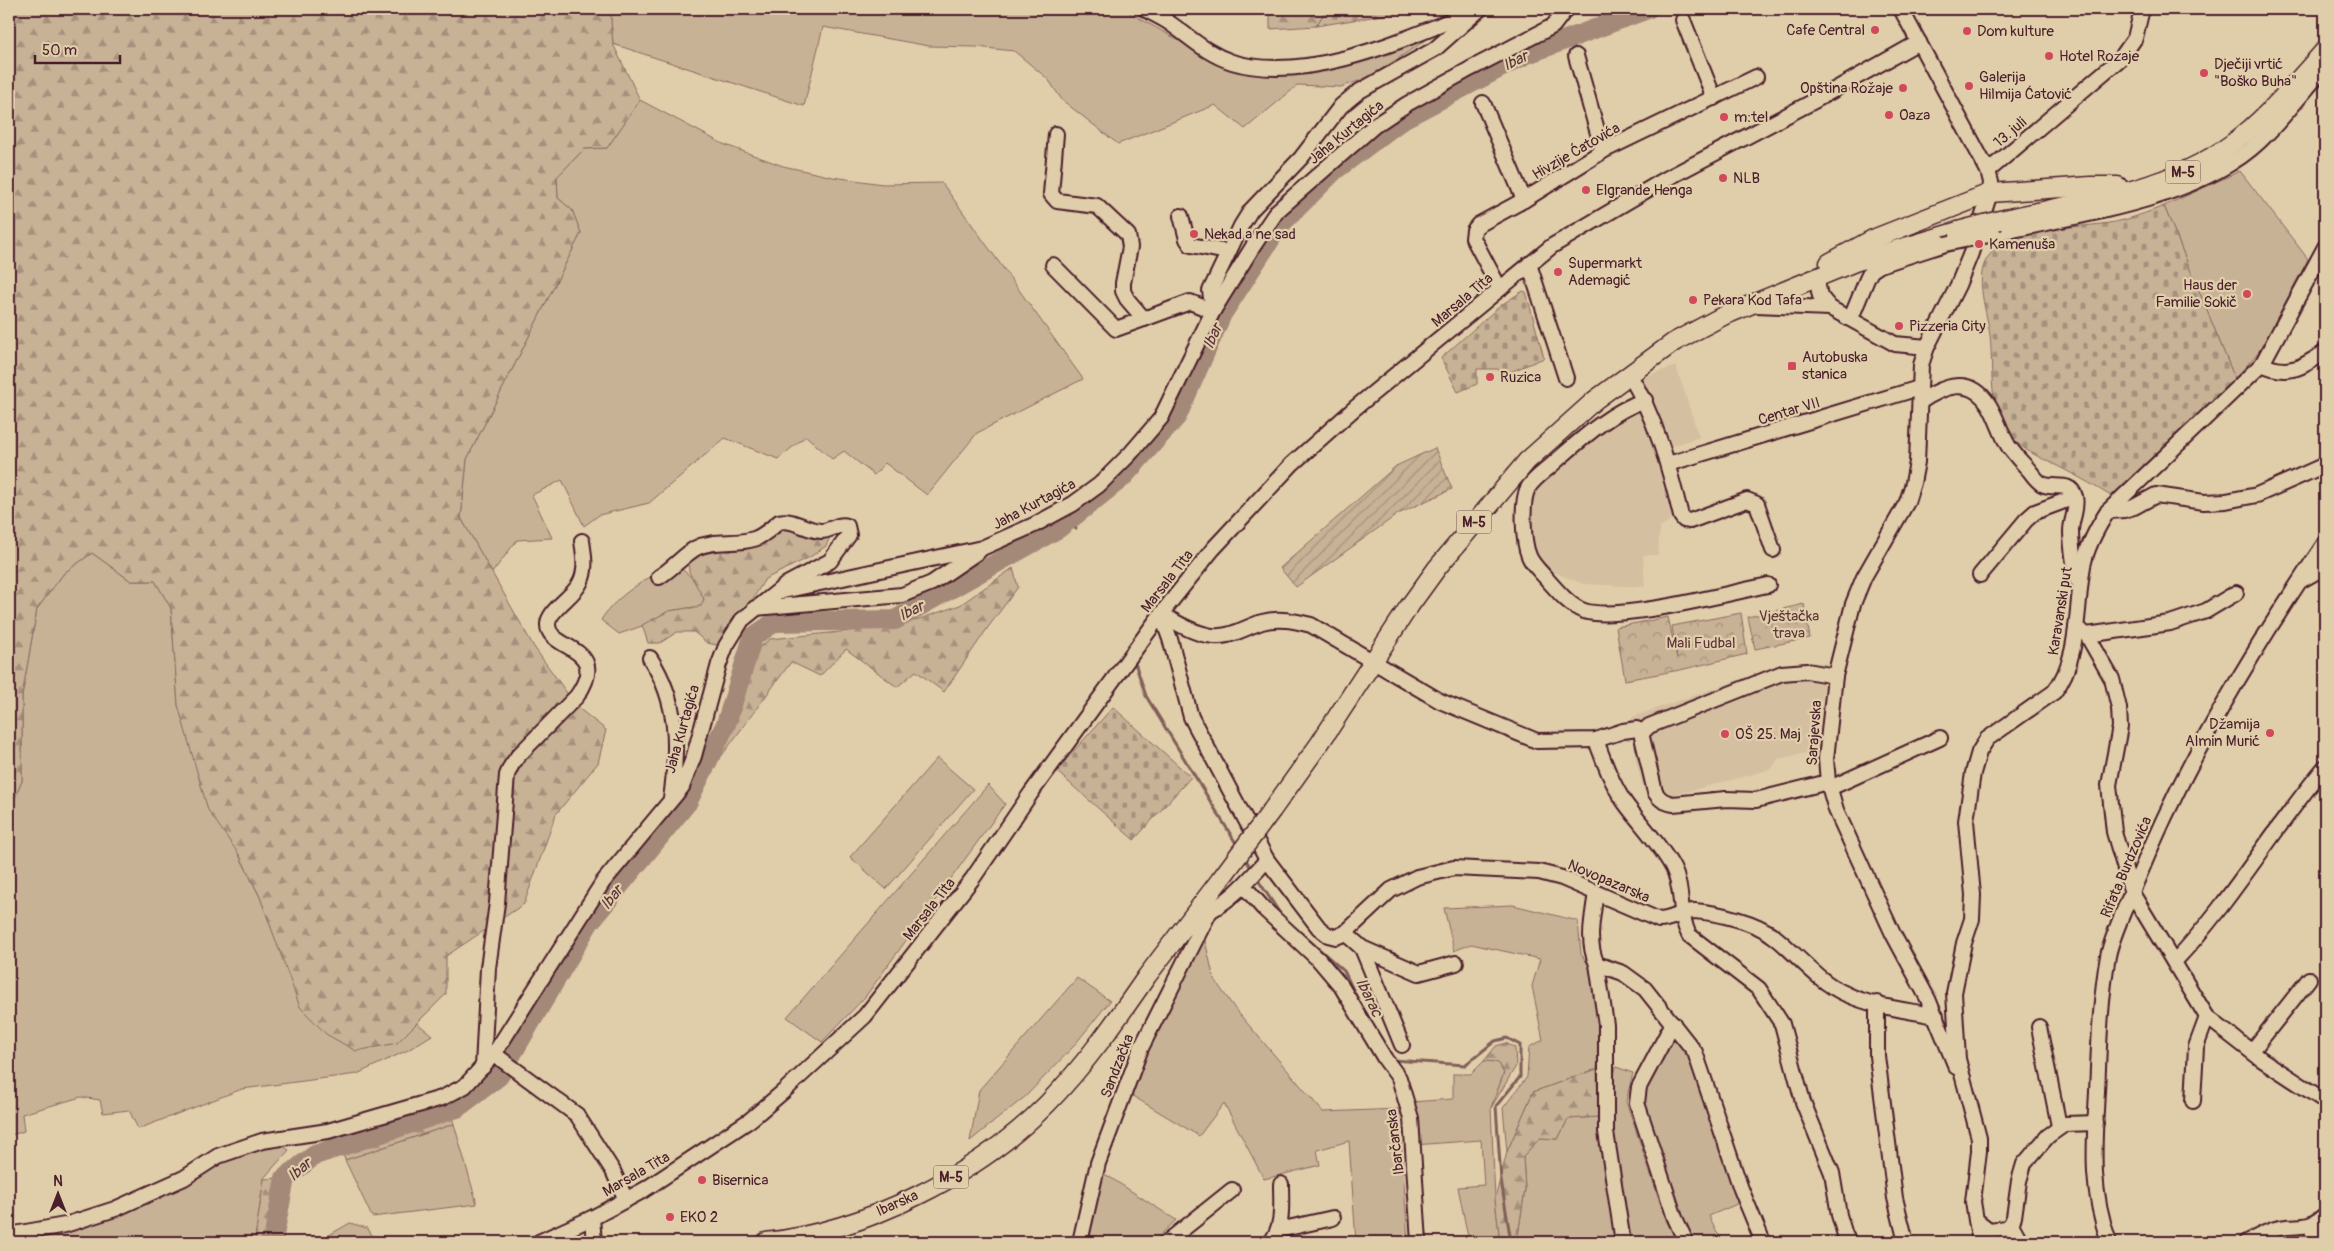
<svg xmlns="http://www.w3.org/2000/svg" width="2334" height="1251" font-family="Pangolin,sans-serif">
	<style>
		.built { fill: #d4bfa0 }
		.grass { fill: #c8b296; stroke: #896860 }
		.forest { fill: url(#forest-firs); stroke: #896860 }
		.cemetery { fill: url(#cemetery-stones); stroke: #896860 }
		.park { fill: url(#park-crowns); stroke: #896860 }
		.garden { fill: url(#garden-furrows); stroke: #896860 }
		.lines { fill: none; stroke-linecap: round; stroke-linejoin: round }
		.stream { stroke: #815f59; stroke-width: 3 }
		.river { stroke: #a58978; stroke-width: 20 }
		.minor-casing { stroke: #4a1f2b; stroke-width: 18 }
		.major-casing { stroke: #4a1f2b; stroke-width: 21 }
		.minor { stroke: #e0ceab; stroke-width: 14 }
		.major { stroke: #e0ceab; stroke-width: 18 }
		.minor-bridge-casing { stroke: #4a1f2b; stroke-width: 18; stroke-linecap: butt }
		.major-bridge-casing { stroke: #4a1f2b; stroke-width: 21; stroke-linecap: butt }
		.minor-bridge { stroke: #e0ceab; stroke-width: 14 }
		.major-bridge { stroke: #e0ceab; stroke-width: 18 }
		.poi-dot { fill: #d1495b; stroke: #e0ceab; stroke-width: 2 }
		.labels { text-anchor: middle; stroke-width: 4.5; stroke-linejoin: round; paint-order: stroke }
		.shield { fill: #e0ceab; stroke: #775451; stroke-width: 1 }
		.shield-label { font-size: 14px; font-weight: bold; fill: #4a1f2b }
		.poi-label { font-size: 15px; fill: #4a1f2b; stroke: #e0ceab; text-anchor: start }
		.street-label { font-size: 15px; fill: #4a1f2b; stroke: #e0ceab }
		.park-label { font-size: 15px; fill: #5d353b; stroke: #e0ceab }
		.water-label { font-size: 16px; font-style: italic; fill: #5c343a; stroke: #e0ceab }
	</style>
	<defs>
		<pattern id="forest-firs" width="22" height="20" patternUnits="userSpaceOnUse" patternTransform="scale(1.25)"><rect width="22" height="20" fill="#c8b296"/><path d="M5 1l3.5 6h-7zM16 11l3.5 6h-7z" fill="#a4907b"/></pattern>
		<pattern id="cemetery-stones" width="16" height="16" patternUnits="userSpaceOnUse" patternTransform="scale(1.25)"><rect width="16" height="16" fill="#c8b296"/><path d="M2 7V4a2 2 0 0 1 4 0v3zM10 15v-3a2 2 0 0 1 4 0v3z" fill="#a4907b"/></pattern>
		<pattern id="park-crowns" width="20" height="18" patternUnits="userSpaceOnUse" patternTransform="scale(1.25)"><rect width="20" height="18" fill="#c8b296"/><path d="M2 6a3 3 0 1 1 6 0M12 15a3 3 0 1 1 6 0" fill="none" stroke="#a4907b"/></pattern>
		<pattern id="garden-furrows" width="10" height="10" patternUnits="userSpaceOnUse" patternTransform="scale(1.25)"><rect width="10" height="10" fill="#c8b296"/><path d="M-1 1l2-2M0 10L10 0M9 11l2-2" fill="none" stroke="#a4907b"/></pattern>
	</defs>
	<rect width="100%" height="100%" fill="#e0ceab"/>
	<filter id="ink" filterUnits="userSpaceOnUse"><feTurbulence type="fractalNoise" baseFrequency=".02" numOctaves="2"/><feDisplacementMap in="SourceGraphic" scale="10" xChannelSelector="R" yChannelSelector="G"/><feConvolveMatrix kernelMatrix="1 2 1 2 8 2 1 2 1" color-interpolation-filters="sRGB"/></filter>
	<g filter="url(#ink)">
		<g class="built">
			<polygon points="1676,366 1699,437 1667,448 1643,377"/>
			<polygon points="1642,412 1674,517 1660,528 1658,555 1643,555 1645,587 1583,584 1549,570 1528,548 1524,487 1603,414"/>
			<polygon points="1810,662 1827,663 1814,751 1778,759 1772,769 1690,791 1658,797 1644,791 1635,757 1632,717 1755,674 1791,663"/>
		</g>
		<g class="grass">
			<polygon points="610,9 1123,9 1208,57 1303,64 1432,36 1370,77 1341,87 1298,85 1245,129 1215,105 1118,144 1062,100 1048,79 1014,51 976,47 929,46 823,27 804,106 613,44"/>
			<polygon points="640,100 723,144 783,166 833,177 883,184 942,183 1083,379 977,433 927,495 885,463 874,475 844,451 832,459 806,436 778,459 725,438 649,503 599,515 584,526 562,480 532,495 552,538 517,540 492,573 461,518 467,459 581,233 572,210 558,198 557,177 584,149 607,148"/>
			<polygon points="2240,171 2308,259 2261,349 2235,379 2164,206"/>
			<polygon points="92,553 131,581 155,581 171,608 178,705 240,857 260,897 301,1007 397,1043 417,1023 432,1035 408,1050 357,1074 242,1089 138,1129 129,1110 103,1113 100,1100 81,1097 22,1114 24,1131 9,1136 9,811 22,781 22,696 37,609 64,573"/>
			<path d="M673,564c18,10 22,16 31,35l-3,7 -32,5 -27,15 -23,8 -18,-14c17,-27 46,-41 72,-56z"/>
			<polygon points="937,758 973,789 886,889 850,857"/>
			<polygon points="988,785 1005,804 865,997 822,1042 787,1017"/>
			<polygon points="1513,905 1578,921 1581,954 1592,970 1601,1026 1597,1069 1533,1092 1507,1152 1503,1108 1527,1077 1529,1047 1543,1040 1532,986 1540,959 1471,944 1454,951 1444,908"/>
			<polygon points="1203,932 1214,979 1235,1009 1323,1112 1399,1109 1408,1242 1356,1242 1349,1141 1317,1150 1320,1165 1264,1179 1224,1103 1199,1136 1131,1095 1158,1028"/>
			<polygon points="1077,978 1110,1001 1072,1048 1026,1096 970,1141 979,1090"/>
			<polygon points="1674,1037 1683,1038 1690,1050 1737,1190 1737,1204 1709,1216 1722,1242 1690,1242 1641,1102 1659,1053"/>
			<polygon points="1484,1061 1497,1062 1504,1073 1491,1108 1495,1199 1500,1242 1469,1242 1458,1187 1484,1185 1481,1140 1414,1145 1411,1102 1453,1099 1453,1074 1471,1074"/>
			<polygon points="1616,1067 1633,1073 1626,1101 1666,1220 1677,1242 1625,1242 1606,1109"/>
			<polygon points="1598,1117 1617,1242 1517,1242 1525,1189 1523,1156 1540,1138 1558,1139 1568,1119"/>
			<polygon points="454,1124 477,1204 372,1217 345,1160"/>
			<polygon points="281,1145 289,1150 264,1178 255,1238 250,1242 42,1242 41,1233 213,1165 260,1149"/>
			<polygon points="1100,1171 1176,1220 1153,1242 1089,1242 1083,1238"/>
			<polygon points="350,1223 367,1228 377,1242 317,1242"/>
		</g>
		<g class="forest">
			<polygon points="9,9 610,9 613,44 640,100 607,148 584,149 557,177 558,198 572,210 581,233 467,459 461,518 534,647 577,707 606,730 598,763 556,814 524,904 446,956 446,994 397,1043 356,1051 326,1034 300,1007 260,897 240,856 208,810 178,705 171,608 155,581 131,581 92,553 64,573 37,609 22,696 22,781 9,811"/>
			<polygon points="1270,9 1327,9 1316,26 1270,29"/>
			<polygon points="780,524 834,527 826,546 810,557 765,579 746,610 731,623 717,645 707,643 694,632 677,632 660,643 648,643 642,625 669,611 701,606 704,599 689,572 688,555 714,546 729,552 745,546"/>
			<polygon points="1013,568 1018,587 989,626 944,692 916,671 897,687 846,649 820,676 791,662 720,758 756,650 770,639 899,626 960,605"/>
			<polygon points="1506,1043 1515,1048 1516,1066 1491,1108 1504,1073 1497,1062 1484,1061 1496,1046"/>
			<polygon points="1597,1069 1598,1117 1568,1119 1558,1139 1540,1138 1523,1156 1525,1189 1517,1242 1500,1242 1495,1199 1507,1152 1533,1092"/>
			<polygon points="451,1115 454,1124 345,1160 342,1151"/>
			<polygon points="280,1178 268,1234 264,1242 250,1242 255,1238 264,1179"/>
		</g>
		<g class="cemetery">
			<polygon points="1327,9 1421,9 1316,26"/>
			<path d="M2164,206l71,173 -124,117c-15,-9 -30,-18 -46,-26 -18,-10 -37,-16 -52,-31 -27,-28 -19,-69 -23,-104 -3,-26 -21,-67 6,-86 36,-26 87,-19 128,-29 14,-4 27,-9 40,-14z"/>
			<polygon points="1523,291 1526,292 1544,358 1503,375 1498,369 1477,369 1477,384 1458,392 1441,358 1501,305"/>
			<polygon points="1113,707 1191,777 1134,840 1056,771"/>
		</g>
		<g class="park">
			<polygon points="1804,604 1810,638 1755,649 1748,617"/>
			<polygon points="1741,613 1747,654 1680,670 1625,680 1616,627 1668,617 1677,658 1672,626"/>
		</g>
		<polygon class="garden" points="1435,448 1452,489 1398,514 1296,587 1280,568 1396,466"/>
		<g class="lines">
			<g class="stream">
				<polyline points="1069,521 1076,529"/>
				<polyline points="1135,663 1146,696 1237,845"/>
				<polyline points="1244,857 1253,871"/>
				<polyline points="1256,877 1281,915 1344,971 1361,1006"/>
				<polyline points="1393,1060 1465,1065 1495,1041 1507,1038 1520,1045 1520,1077 1496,1106 1501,1180 1511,1242"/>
			</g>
			<polyline class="river" points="270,1242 274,1235 285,1178 315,1155 457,1108 499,1076 589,923 687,803 726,724 753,637 775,622 895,620 1059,528 1122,478 1177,416 1222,314 1279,226 1335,170 1403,119 1525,55 1648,9"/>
			<g class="minor-casing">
				<g id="minor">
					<path d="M1145,9c8,5 18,9 26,15 20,14 36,30 61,38 73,22 169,-21 237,-49"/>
					<polyline points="1901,9 1988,171 1991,182 1990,193 1971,253 1958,285 1927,347 1921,365 1917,462 1913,483 1907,502 1864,577 1853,604 1835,676 1826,759 1828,782 1836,810 1893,934 1928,999 1956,1067"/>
					<polyline points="1683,20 1714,98"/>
					<polyline points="1576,56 1603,151"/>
					<polyline points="1483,103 1524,200"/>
					<polyline points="1056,134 1051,194 1057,201 1097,206 1128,235 1130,247 1123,283 1123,291 1127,299 1144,319 1190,302 1213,311"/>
					<polyline points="1988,171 2121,58 2135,38 2142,9"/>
					<polyline points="1181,216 1187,239 1191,245 1227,252"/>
					<path d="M1994,234c82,-19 203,-33 266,-93 23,-22 44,-50 65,-74"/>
					<polyline points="1529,264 1566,378"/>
					<polyline points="1053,265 1116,329 1144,319"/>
					<polyline points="1816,277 1820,296 1830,308 1895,344 1927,347"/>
					<polyline points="1500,289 1473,238 1474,230 1478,225 1524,200 1603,151 1756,77"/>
					<polyline points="1756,305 1830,308"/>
					<polyline points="1213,311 1210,291 1241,226 1251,210 1301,158 1341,106 1358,92 1435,49 1480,9"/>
					<polyline points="1851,318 1867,279 1871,271 1880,265 1945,244"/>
					<path d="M2262,364c26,13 41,3 63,-12"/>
					<path d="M1629,374c27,44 40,93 52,142l3,4 6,1 57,-21 10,4 16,46"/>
					<path d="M1645,400c-36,13 -61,37 -90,62 -8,8 -21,16 -27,26 -7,14 -5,54 1,68 3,8 10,14 16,21 11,12 24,29 39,34 34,11 145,-18 184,-26"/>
					<path d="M1920,402c23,-16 50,-27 69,3 8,13 12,29 20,42 6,8 13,16 20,23 4,5 8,11 13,14 11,6 29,-4 33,13 3,11 -4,23 -4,34 0,16 3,33 6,49"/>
					<polyline points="1668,464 1919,388"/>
					<polyline points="2108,511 2124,510 2134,507 2156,495 2204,502 2226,501 2257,495 2325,465"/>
					<polyline points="1980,575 2026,520 2035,512 2075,497"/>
					<polyline points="2302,580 2325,567"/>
					<polyline points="783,591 982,548 1034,525 1073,504 1099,485 1130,454 1161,418 1213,311 1252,248 1277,211 1374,126 1407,104 1470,69 1553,26 1566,9"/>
					<polyline points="755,608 902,595 932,583 979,551"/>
					<path d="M1161,614c14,8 30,18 46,21 21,5 36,-7 55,-13 17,-5 33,-1 49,3l129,76 97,40 59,-1 27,-9 14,-2 5,4"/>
					<path d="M1161,614l9,25 21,78 76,143c-18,19 -33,38 -57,51l-7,-6"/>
					<polyline points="2076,628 2087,635 2112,679 2119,708 2120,727 2109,785 2114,832 2132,893 2207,1017 2261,1059 2325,1101"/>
					<polyline points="2087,635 2170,623 2206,611 2236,593"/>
					<path d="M650,658c29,45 28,90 21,141"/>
					<path d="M1596,740c8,22 16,44 29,63 16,22 35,41 48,65 11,22 5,46 16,67l70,54 23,35 21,78 29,71 7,42 6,20 4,7"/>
					<path d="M1828,782l-72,18 -30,-1 -53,5c-9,-2 -13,-4 -18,-12l-13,-55v-4l7,-7 133,-53 25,-2 28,5"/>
					<polyline points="1830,788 1940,738"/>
					<path d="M1267,860l52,68 9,7 8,2 9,-4 46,-43 26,-13 37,-9 85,4 23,6 97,42c13,0 23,-9 36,-9 23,2 62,11 80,26 24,19 42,44 71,57 27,13 61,16 90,22"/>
					<polyline points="1244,886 1263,908 1319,960 1341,986 1385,1059 1399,1078 1411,1118 1419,1242"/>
					<path d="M1596,892c-3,24 -10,50 1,72l26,9 22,16 50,63 46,137 22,53"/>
					<polyline points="1345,933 1362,948 1419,973 1456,963"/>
					<polyline points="1362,948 1402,1045"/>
					<path d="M2174,962c57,-60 98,-132 151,-195"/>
					<polyline points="1597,964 1606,1025 1606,1132 1623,1242"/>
					<polyline points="1877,1003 1877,1056 1895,1198 1906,1242"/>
					<polyline points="1673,1023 1639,1087 1637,1103 1675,1218 1686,1242"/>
					<polyline points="2039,1027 2059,1126"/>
					<polyline points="2252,1051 2309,979"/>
					<polyline points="494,1054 577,1115 613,1171 626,1200"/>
					<path d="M483,1067l5,-99 9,-65 10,-128 4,-9 7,-10 59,-60c35,-51 -29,-45 -29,-71 -1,-14 26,-29 32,-42 7,-13 4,-28 2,-42"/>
					<polyline points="2193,1101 2196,1047 2207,1017"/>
					<path d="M2096,1123l-31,1 -17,12 -24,28 -5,17 -5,36 -3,7 -5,4 -17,2 -13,-10 -3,-18 6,-51v-13l-21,-79 -4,-66 10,-50 8,-24 1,-24 -7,-74 7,-48 6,-21 8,-13 67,-47c26,-32 22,-87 29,-126 4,-20 14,-38 25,-55l154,-147 63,-117"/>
					<polyline points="592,1218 594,1242"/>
					<polyline points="1976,1220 1980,1242"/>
					<polyline points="2011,1224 2021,1242"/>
					<polyline points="1279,1230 1333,1218"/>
					<path d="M9,1235l56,-10 50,-16 69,-31 34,-22 44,-15 66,-10 114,-33 23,-12 29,-32 109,-172 79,-95 12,-31 25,-92 7,-18 16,-26 45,-36 43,-23 19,-26 -2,-9c-9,-3 -16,5 -26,5 -14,0 -28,-13 -42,-9 -8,6 -15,14 -25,17 -19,6 -40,0 -58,9 -11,6 -24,21 -37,29"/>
					<polyline points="539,1242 592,1218 644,1190 750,1120 784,1091 865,1016 973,878 1031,793 1161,614 1213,549 1292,464 1355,408 1552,246 1664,180 1816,100 1919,42"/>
					<polyline points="1080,1242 1098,1163 1141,1048 1210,911"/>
					<polyline points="1167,1242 1232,1190"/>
					<path d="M1271,1242c13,-17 10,-37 10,-58"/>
					<path d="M2109,1242c-19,-54 -15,-94 -12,-150 2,-45 3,-92 11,-136 4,-21 21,-57 30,-78 48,-118 116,-230 187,-335"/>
					<path d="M2247,1242c11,-5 21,-12 33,-14 22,-4 26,3 45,-13"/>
					<polyline points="2313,1242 2313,1225 2325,1229"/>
				</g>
			</g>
			<g class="major-casing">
				<g id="major">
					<path d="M2000,220c83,-19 176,-29 243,-85 30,-25 56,-56 82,-85"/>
					<polyline points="1829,263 1873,239 1990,193 2091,186 2118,186"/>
					<polyline points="1272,810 1320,743 1408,608 1437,568 1527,461 1595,400 1674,342 1723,316 1855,262 1958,231"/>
					<path d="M766,1242c99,-11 211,-67 281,-138 38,-39 69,-83 100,-128 24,-32 49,-64 73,-96"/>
				</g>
			</g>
			<use href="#minor" class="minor"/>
			<use href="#major" class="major"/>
			<g class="minor-bridge-casing">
				<polyline id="minor-bridge" points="1945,244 1994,234"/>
			</g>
			<g class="major-bridge-casing">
				<g id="major-bridge">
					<polyline points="1958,231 2000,220"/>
					<polyline points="1220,880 1272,810"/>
				</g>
			</g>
			<use href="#minor-bridge" class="minor-bridge"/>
			<use href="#major-bridge" class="major-bridge"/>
		</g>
	</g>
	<g class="poi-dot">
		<circle cx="1875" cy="30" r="5"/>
		<circle cx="1967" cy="31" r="5"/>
		<circle cx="2049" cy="56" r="5"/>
		<circle cx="2204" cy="73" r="5"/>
		<circle cx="1969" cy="86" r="5"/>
		<circle cx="1903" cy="88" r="5"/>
		<circle cx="1889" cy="115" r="5"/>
		<circle cx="1724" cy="117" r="5"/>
		<circle cx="1723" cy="178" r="5"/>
		<circle cx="1586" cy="190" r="5"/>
		<circle cx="1194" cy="234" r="5"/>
		<circle cx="1979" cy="244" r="5"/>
		<circle cx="1558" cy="272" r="5"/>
		<circle cx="2247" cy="294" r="5"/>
		<circle cx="1693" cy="300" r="5"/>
		<circle cx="1899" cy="326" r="5"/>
		<rect x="1787" y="361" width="10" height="10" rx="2.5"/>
		<circle cx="1490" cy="377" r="5"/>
		<circle cx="2270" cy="733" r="5"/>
		<circle cx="1725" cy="734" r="5"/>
		<circle cx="702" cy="1180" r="5"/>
		<circle cx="670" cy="1217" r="5"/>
	</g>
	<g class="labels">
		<g class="shield">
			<rect x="2165.5" y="160.5" width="35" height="23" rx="4"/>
			<rect x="1456.5" y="510.5" width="35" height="23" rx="4"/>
			<rect x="933.5" y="1165.5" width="35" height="23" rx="4"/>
		</g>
		<g class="shield-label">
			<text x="2183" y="177">M-5</text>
			<text x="1474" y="527">M-5</text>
			<text x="951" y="1182">M-5</text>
		</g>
		<g class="poi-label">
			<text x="1865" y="35" text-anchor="end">Cafe Central</text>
			<text x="1977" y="36">Dom kulture</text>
			<text x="2059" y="61">Hotel Rozaje</text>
			<text x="2214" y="69">Dječiji vrtić<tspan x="2214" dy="17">"Boško Buha"</tspan></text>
			<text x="1979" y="82">Galerija<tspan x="1979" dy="17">Hilmija Ćatović</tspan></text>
			<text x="1893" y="93" text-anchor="end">Opština Rožaje</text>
			<text x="1899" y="120">Oaza</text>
			<text x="1734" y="122">m:tel</text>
			<text x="1733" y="183">NLB</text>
			<text x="1596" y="195">Elgrande Henga</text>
			<text x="1204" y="239">Nekad a ne sad</text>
			<text x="1989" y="249">Kamenuša</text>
			<text x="1568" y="268">Supermarkt<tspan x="1568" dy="17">Ademagić</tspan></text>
			<text x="2237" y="290" text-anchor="end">Haus der<tspan x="2237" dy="17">Familie Sokič</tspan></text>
			<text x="1703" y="305">Pekara Kod Tafa</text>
			<text x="1909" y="331">Pizzeria City</text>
			<text x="1802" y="362">Autobuska<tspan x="1802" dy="17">stanica</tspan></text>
			<text x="1500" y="382">Ruzica</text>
			<text x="2260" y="729" text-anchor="end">Džamija<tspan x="2260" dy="17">Almin Murić</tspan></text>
			<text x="1735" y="739">OŠ 25. Maj</text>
			<text x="712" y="1185">Bisernica</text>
			<text x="680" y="1222">EKO 2</text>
		</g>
		<g class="street-label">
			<text transform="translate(1346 132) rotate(-39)" y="5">Jaha Kurtagića</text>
			<text transform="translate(2010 132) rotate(-40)" y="5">13. juli</text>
			<text transform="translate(1576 151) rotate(-30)" y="5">Hivzije Ćatovića</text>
			<text transform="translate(1462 300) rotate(-40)" y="5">Marsala Tita</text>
			<text transform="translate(1789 411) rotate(-17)" y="5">Centar VII</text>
			<text transform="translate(1034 504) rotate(-28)" y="5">Jaha Kurtagića</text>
			<text transform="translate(1167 581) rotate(-52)" y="5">Marsala Tita</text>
			<text transform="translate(2060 611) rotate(-81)" y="5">Karavanski put</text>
			<text transform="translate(682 729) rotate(-74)" y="5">Jaha Kurtagića</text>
			<text transform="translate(1814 733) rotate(-86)" y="5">Sarajevska</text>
			<text transform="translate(2126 867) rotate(-67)" y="5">Rifata Burdzovića</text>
			<text transform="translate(1609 881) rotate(23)" y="5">Novopazarska</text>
			<text transform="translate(929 909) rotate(-52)" y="5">Marsala Tita</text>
			<text transform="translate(1117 1066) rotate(-69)" y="5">Sandzačka</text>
			<text transform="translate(1395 1142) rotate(-97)" y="5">Ibarčanska</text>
			<text transform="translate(636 1174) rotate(-30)" y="5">Marsala Tita</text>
			<text transform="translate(897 1203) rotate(-24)" y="5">Ibarska</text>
		</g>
		<g class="park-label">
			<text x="1789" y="621">Vještačka<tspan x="1789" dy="17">trava</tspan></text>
			<text x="1701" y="648">Mali Fudbal</text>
		</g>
		<g class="water-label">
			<text transform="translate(1515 60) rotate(-26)" y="6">Ibar</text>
			<text transform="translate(1212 336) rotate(-66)" y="6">Ibar</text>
			<text transform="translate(911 610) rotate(-27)" y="6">Ibar</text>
			<text transform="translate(611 897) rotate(-51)" y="6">Ibar</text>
			<text transform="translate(1370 997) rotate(64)" y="6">Ibarac</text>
			<text transform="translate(299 1169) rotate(-41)" y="6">Ibar</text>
		</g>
	</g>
	<rect width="2334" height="1251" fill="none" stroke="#e0ceab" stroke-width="30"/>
	<rect x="15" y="15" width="2304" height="1221" fill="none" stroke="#4a1f2b" stroke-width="2" filter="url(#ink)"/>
	<g transform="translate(58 1194)" stroke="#e0ceab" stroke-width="4" paint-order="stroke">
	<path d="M0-4L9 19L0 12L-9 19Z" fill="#4a1f2b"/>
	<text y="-8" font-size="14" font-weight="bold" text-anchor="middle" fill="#4a1f2b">N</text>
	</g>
	<path d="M35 55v8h85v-8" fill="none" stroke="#4a1f2b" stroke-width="2.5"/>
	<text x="42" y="55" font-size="15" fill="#4a1f2b" stroke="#e0ceab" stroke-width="4" paint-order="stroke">50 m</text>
</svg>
